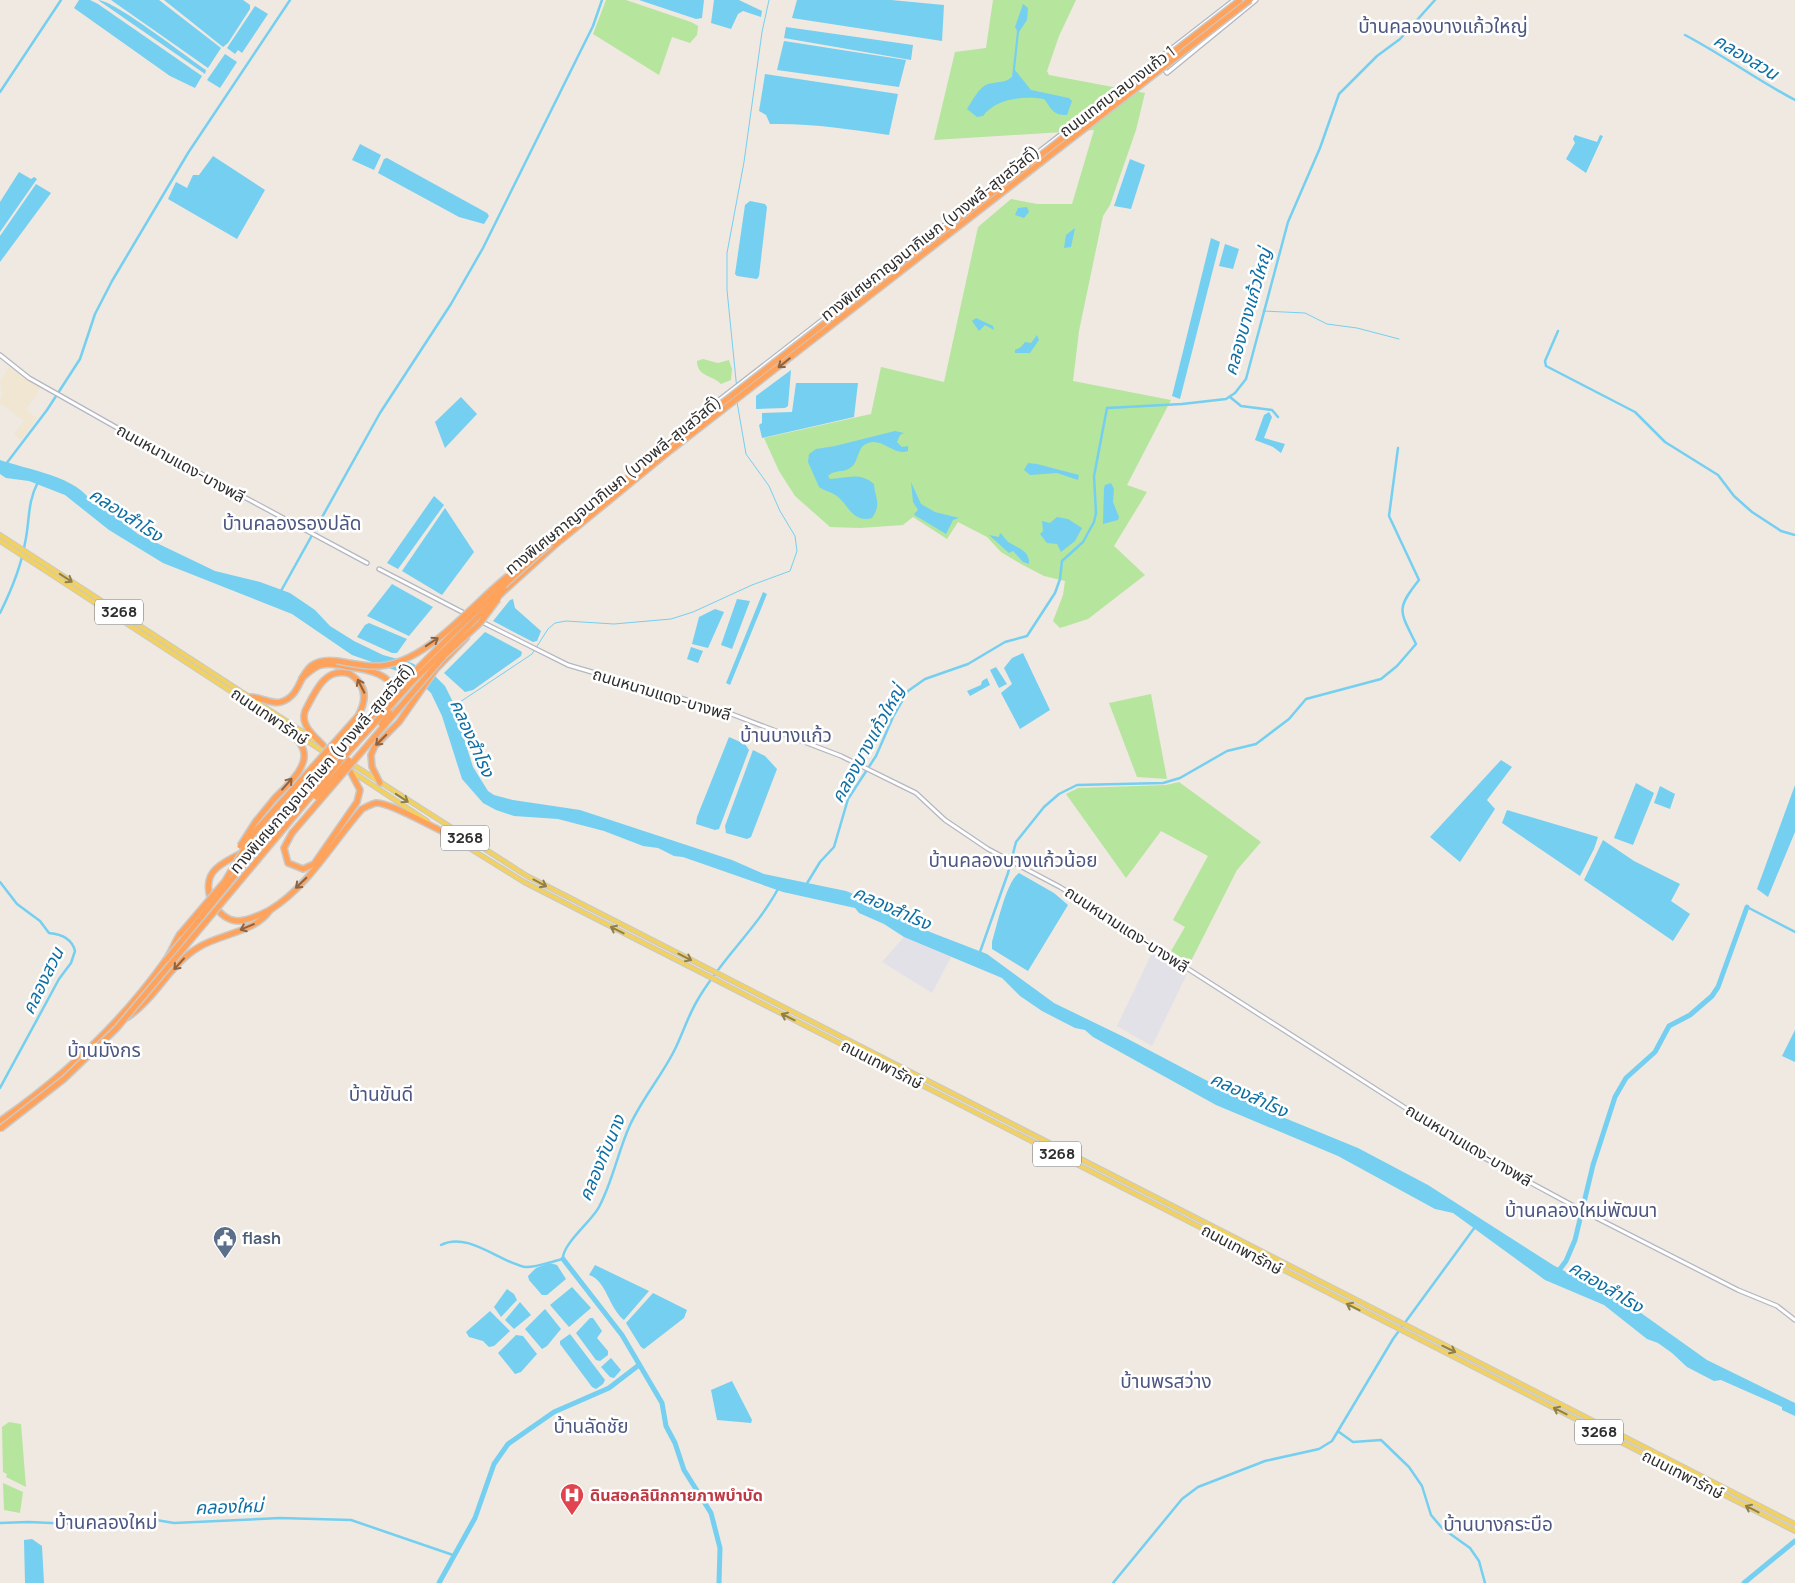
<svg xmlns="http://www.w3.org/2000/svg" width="1795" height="1583" font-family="Manrope,'Noto Sans Thai',sans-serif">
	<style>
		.industrial { fill: #e3e1e8 }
		.education { fill: #f0e6d1 }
		.green { fill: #b6e59e }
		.water { fill: #75cff0 }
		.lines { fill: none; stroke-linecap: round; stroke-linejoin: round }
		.stream { stroke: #75cff0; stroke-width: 1 }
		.canal { stroke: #75cff0; stroke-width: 2.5 }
		.river { stroke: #75cff0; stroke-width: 5 }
		.secondary-casing { stroke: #b4b7c1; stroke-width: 5.5 }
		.primary-casing { stroke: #c9c9c9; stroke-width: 6 }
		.motorway-casing { stroke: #c9c9c9; stroke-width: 8 }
		.secondary { stroke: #fff; stroke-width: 3 }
		.primary { stroke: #f2d163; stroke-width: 4 }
		.motorway { stroke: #ffa35c; stroke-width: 5 }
		.motorway-bridge-casing { stroke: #c9c9c9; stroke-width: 8; stroke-linecap: butt }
		.motorway-bridge { stroke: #ffa35c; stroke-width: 5 }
		.oneway { stroke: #8c6343 }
		.oneway2 { stroke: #908048 }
		.labels { text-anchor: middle; stroke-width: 5; stroke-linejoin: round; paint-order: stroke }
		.shield { fill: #fff; stroke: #6d6d6d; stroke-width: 1 }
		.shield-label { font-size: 15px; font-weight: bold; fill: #2e2e2e }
		.street-label { font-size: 16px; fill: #2e2e2e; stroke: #fff }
		.service-label { font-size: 16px; font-weight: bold; fill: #4e5e75; stroke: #fff; text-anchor: start }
		.health-label { font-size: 16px; font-weight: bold; fill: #be3a42; stroke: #fff; text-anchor: start }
		.water-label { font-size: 18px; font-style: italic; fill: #0d6fa3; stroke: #fff }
		.quarter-label { font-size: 19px; fill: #4d5680; stroke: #fff }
	</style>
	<rect width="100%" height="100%" fill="#efe9e1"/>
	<g class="industrial">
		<polygon points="904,937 951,957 932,993 882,962"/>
		<polygon points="1152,953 1187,974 1152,1046 1117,1026"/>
	</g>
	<polygon class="education" points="9,367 41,387 26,410 37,418 21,440 14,434 24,421 0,403 2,393 0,382"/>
	<g class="green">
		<polygon points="606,0 626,0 691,22 698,26 697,35 690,43 672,37 659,75 593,34"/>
		<polygon points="993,0 1076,0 1059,36 1047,71 1049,75 1145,93 1136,130 1110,205 1103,216 1079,331 1073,381 1171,400 1127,485 1147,492 1114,546 1145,575 1088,619 1060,628 1053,621 1063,595 1065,581 1044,576 1021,564 1001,552 987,537 958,522 947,539 913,517 903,525 860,528 830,527 795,496 779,471 764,438 871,414 881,367 944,382 978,227 1011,199 1037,204 1072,204 1094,130 934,140 955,52 986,48"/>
		<path d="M703,359l15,4 11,-3 3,9 -1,11 -10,4c-8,-9 -24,-7 -24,-23z"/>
		<polygon points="1151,694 1167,779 1137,777 1109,703"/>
		<polygon points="1179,782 1261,842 1237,870 1190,963 1171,951 1185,927 1173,920 1208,856 1161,831 1126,878 1066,794 1078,788 1166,785"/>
		<polygon points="9,1422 21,1424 26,1487 6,1477 7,1474 3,1472 2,1427"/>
		<polygon points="3,1483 23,1492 20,1513 4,1510"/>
	</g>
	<g class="water">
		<polygon points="79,0 90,0 98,4 202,76 195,88 170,76 74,8"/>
		<path d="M98,0c16,0 90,58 108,70l-1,4z"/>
		<polygon points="111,0 159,0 221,48 208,68"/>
		<polygon points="164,0 243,0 250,5 250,9 228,43 223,47"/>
		<polygon points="639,0 704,0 702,18 696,19"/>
		<polygon points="714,0 739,0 762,11 761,17 743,11 738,14 731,29 711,23"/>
		<polygon points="797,0 891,0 944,5 942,41 792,18"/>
		<path d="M1023,4l5,4 -1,12 -8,12 -4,38 16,20 38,8 3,3 -5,14c-15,0 -15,-6 -23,-16 -21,-3 -48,-1 -61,17l-6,1 -10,-8c5,-8 12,-22 21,-25 10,-3 15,0 24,-7l5,-46 -2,-4z"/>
		<polygon points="255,6 268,14 242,53 238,50 235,54 227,48"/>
		<polygon points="786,27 913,45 911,60 784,38"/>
		<polygon points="784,41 906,60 899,87 777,70"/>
		<polygon points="225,54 237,62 220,88 207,80"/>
		<path d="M765,74l133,20 -9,41c-40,-6 -79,-12 -119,-11l-4,-9 -7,-4z"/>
		<polygon points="1575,135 1597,142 1600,135 1603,136 1586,173 1566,159 1575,143 1573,139"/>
		<polygon points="360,144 381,155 374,170 352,160"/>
		<polygon points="213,156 265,190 237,239 168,199 176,182 187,188 193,175 199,175"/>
		<polygon points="387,158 487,213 489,216 484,224 459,217 378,173 384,159"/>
		<polygon points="1130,159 1145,165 1131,209 1114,206"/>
		<polygon points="19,172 31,179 34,177 37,179 0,232 0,202"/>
		<polygon points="36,184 51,193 0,262 0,236"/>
		<polygon points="750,201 765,204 767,207 759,276 757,279 737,276 735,274 745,205"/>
		<polygon points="1027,207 1029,212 1024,218 1015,215 1018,208"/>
		<polygon points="1075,228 1071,247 1064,248 1066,235"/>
		<polygon points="1211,238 1220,242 1180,399 1172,396"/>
		<polygon points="1225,244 1239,249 1233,269 1219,266"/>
		<polygon points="976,318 993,326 994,330 985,325 979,331 972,321"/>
		<polygon points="1037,335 1039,340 1030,353 1015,353 1015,350 1021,347 1025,342 1031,343"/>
		<polygon points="791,370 788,406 785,408 756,409 756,396"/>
		<polygon points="796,383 858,383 854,417 762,438 759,425 762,423 762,413 792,412"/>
		<polygon points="461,397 477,414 445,448 435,422"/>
		<polygon points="1269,412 1272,417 1264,438 1285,444 1281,453 1273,447 1255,440 1264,415"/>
		<path d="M895,431l9,2 -4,2 -3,7 5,5 6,-1v5c-15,6 -27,-17 -44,-6 -7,5 -6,19 -14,23 -7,5 -15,1 -22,8l2,3c14,0 29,-8 44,5 1,15 8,19 -2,34 -19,5 -23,-12 -35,-22 -5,-4 -13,-5 -18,-9l-11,-25 1,-8 7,-5 19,-3z"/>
		<path d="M0,460c25,9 81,17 92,44l6,-1 40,31 77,37 45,11 30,11 25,17 15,16 24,15 29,14 29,8 24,14 9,9 7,14 21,67 15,24 6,4 19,5 67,10 152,50 32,14 82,17 33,13 51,28 57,22 67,49 72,35 129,68 103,42 70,37 125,80 81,43 73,52 88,43v13l-13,-6v-3l-61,-27 -7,1 -27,-14 -15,-14 -14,-10 -11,-4 -43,-34 -59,-25 -92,-67 -18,-4 -97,-53 -122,-51 -123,-68 -8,-7 -10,-2 -33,-17 -22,-15 -18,-18 -98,-41 -20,-13 -25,-11 -4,-5 -72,-16 -100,-35 -9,-1 -16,-8 -15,-2 -39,-15 -46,-12 -44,-3 -18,-6 -13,-7 -21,-24 -20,-63 -11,-23 -12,-11 -19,-10 -48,-17 -60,-41 -129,-51 -54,-33 -44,-35 -36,-14 -23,-3 -6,-4z"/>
		<polygon points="1028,463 1037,464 1079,475 1078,480 1057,473 1030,475 1024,470"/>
		<polygon points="911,482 921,504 935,512 959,518 953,520 946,534 916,516 914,514 918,510 913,502"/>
		<polygon points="1111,483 1114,489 1113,502 1119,517 1118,520 1103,524 1104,488 1105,485"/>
		<polygon points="434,496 444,505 398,569 387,563"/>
		<polygon points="445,508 474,552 442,595 402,571"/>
		<polygon points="1057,517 1068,519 1082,528 1075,541 1061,552 1057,544 1047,543 1040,534 1043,531 1042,521 1050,523"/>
		<path d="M1000,533c3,2 5,6 8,9 10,6 22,9 21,22l-6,-2 -10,-11 -4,2 -20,-18 10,2z"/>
		<polygon points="392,584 433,607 409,636 367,616"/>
		<polygon points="763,592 767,594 730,685 726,683"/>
		<polygon points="513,599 515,608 541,631 537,641 533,642 493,621 510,600"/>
		<polygon points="737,599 750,601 732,649 721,645"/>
		<polygon points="715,609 724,612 708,648 692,644 699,617"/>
		<polygon points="369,623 407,639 397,653 392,653 357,637 365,625"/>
		<polygon points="485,632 517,649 522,652 521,656 473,690 465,692 444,673"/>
		<polygon points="691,647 703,651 698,663 687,659"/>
		<polygon points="1023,653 1050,710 1020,729 1001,693 1012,684 1004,668 1012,658"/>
		<polygon points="996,667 1007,684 999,688 990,670"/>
		<polygon points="987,678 990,685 970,696 967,691 981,685 982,681"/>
		<polygon points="729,737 745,744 749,750 719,829 715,830 696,824 697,817"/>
		<polygon points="753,750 765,756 777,769 751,837 747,839 726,833 725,826"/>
		<polygon points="1501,760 1512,767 1487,800 1495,809 1460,862 1430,837"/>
		<polygon points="1636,783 1654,793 1633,845 1614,838"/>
		<polygon points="1795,785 1795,832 1768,897 1757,889"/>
		<polygon points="1660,786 1675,794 1670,809 1654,803"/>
		<polygon points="1507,810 1598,837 1594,849 1580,876 1502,823"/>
		<polygon points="1603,840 1634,861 1680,884 1671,901 1690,914 1673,941 1584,880"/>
		<path d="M1019,873l35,20 14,12 -40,66 -36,-22v-7c5,-16 14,-60 27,-69z"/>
		<polygon points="1795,1030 1795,1062 1782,1056"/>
		<polygon points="550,1263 557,1265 566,1279 547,1295 542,1295 529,1280 528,1276 536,1268"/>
		<path d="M595,1265l54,26 -25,29c-16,-13 -17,-39 -35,-45z"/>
		<polygon points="572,1287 591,1308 569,1327 550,1305"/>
		<polygon points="507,1289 514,1294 517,1300 501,1317 494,1307"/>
		<polygon points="653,1293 687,1310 684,1318 644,1349 641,1347 626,1323"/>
		<polygon points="520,1302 531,1315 514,1329 505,1320"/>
		<polygon points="545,1309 561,1329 547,1346 542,1349 525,1329"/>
		<polygon points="490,1311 510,1331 494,1346 489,1347 483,1341 469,1337 466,1332"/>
		<polygon points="590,1318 593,1318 602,1331 597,1338 608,1351 608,1355 600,1361 596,1360 576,1333"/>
		<polygon points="570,1334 605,1380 603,1384 596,1389 592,1387 560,1344 560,1341"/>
		<polygon points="516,1335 523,1336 537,1354 521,1372 515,1374 498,1353"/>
		<polygon points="611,1358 621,1370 614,1378 610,1377 601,1367"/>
		<polygon points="732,1381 752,1420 751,1423 717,1420 711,1390"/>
		<polygon points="32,1539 42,1546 44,1583 25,1583 24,1540"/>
	</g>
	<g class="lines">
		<g class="stream">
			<polyline points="1263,311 1305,313 1327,324 1357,328 1399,339"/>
			<polyline points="737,390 727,290 727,253 744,162 762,32 769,0"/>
			<polyline points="454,706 532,654 548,629 555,623 566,621 614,624 671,619 693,612 752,585 790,571 797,551 795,536 780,511 769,486 746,454 737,402"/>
		</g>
		<g class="canal">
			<path d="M1685,35c38,20 72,45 110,65"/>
			<polyline points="0,92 61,0"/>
			<polyline points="1558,331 1545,361 1546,366 1635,412 1665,442 1718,475 1734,496 1752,512 1781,531 1795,535"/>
			<polyline points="1230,397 1241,406 1272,410 1278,417"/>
			<polyline points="6,464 47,410 80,359 95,314 112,281 188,153 290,0"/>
			<polyline points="281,591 380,413 451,304 483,248 593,26 602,0"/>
			<path d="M0,613c11,-22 21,-46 25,-70 5,-23 2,-40 13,-61"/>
			<path d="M0,882l17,22 23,17 9,12c12,1 23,6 26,18l-4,12 -12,16 -59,109"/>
			<polyline points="806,885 820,862 834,847 848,799 876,756 893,717 908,691 925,679 968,664 1005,642 1027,636 1055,593 1060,579 1062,561 1083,542 1094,522 1096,513 1094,476 1107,408 1182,404 1226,399 1235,393 1246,379 1288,222 1320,148 1339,94 1377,56 1400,39 1435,0"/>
			<polyline points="1747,907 1795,932"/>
			<path d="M980,952l28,-79 8,-31 28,-35 15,-13 18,-9 86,-2 17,-5 47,-27 29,-7 33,-25 17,-20 75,-20 16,-13 19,-22c-16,-33 -21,-34 3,-64l-30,-64 9,-68"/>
			<path d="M441,1245c27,-14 58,17 84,22 11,1 27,-6 38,-8 -1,-15 29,-38 36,-52 14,-26 19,-56 31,-82 12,-26 30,-47 43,-72 9,-17 14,-35 24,-52 23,-41 60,-72 82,-114"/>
			<polyline points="1339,1432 1353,1442 1381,1440 1409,1467 1422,1486 1431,1515 1442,1528 1470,1548 1479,1561 1485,1583"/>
			<polyline points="0,1523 28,1522 98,1525 156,1520 174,1523 280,1518 351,1520 453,1555"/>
			<polyline points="1113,1583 1182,1499 1198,1487 1265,1461 1319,1449 1332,1441 1393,1339 1475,1227"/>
		</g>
		<g class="river">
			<polyline points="563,1259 622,1335 662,1403 666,1426 675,1443 684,1470 711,1513 720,1548 719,1583"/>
			<polyline points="1557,1273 1566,1261 1575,1240 1593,1165 1615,1097 1626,1078 1655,1052 1669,1026 1690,1015 1712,996 1718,987 1747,907"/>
			<polyline points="439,1583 475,1518 494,1464 508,1444 554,1412 609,1388 639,1365"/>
			<polyline points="1744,1583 1795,1541"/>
		</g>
		<g class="secondary-casing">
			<g id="secondary">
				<polyline points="1158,62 1167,73 1256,0"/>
				<polyline points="0,355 29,378 151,447 367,563"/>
				<polyline points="692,421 1234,0"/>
				<polyline points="379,569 466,614"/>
				<polyline points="474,618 568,665 721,710 841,756 916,793 945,820 988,849 1060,887 1479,1155 1583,1211 1738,1290 1777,1306 1795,1320"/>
			</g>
		</g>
		<g class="primary-casing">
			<g id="primary">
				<polyline points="0,535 314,739"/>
				<polyline points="0,541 327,754"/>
				<polyline points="341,757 527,876 1795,1524"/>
				<polyline points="351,771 427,821"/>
				<polyline points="445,833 524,882 1795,1531"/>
			</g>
		</g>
		<g class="motorway-casing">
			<g id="motorway">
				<polyline points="505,590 555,545"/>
				<path d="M302,678c6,-5 12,-11 19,-13 8,-2 19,0 27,2 27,3 58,11 42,46"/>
				<path d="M251,697c10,0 21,8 30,5 27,-8 13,-46 56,-41"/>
				<path d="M323,745c-9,-9 -23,-20 -18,-34 10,-19 20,-45 45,-37"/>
				<polyline points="380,783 372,767 371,755 375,746 399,722 436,669 466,638"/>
				<path d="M274,799c11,-12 36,-32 29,-50 -3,-9 -12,-16 -18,-22"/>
				<path d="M266,830c-6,6 -12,14 -19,19 -10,8 -26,12 -34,23 -13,18 4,48 25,49 9,0 24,-7 32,-11 39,-24 62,-67 92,-101 4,-2 9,-5 14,-6 14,-1 55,24 70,30"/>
				<polyline points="292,833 284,848 288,863 303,869 314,864 357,802 360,790 350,771"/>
				<path d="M128,1017c28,-19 42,-53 71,-70 21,-13 57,-15 71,-37"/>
				<path d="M0,1121c63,-44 120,-97 165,-160 6,-8 9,-18 15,-27"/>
			</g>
		</g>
		<use href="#secondary" class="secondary"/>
		<use href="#primary" class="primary"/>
		<use href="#motorway" class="motorway"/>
		<g class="motorway-bridge-casing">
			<g id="motorway-bridge">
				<polyline points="555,545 671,450 1250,0"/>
				<path d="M337,661c14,2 29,6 43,5 48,-4 92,-62 128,-90"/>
				<polyline points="381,724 390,713"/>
				<polyline points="316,797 349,760"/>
				<polyline points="266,830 325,761 342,745"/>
				<polyline points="292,833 444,656 480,623 498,599"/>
				<polyline points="240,846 256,821 274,799"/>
				<path d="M180,934l45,-53 28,-47 105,-118c9,-16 9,-31 -8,-42"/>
				<path d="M166,960c62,-75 122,-152 187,-223 96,-107 203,-202 315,-292l572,-445"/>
				<polyline points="0,1129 64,1079 117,1028 342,759 411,683 505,590"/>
			</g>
		</g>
		<use href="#motorway-bridge" class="motorway-bridge"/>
	</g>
	<defs><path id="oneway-shaft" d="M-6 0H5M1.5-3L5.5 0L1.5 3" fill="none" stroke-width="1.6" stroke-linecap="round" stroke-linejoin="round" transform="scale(1.25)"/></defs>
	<g class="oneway">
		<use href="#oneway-shaft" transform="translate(784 363) rotate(141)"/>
		<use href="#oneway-shaft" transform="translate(432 642) rotate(-34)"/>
		<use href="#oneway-shaft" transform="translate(361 686) rotate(-117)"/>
		<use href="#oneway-shaft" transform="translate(381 740) rotate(135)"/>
		<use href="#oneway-shaft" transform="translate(287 784) rotate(-49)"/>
		<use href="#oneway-shaft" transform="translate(301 883) rotate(136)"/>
		<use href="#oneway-shaft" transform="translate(247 927) rotate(157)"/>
		<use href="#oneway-shaft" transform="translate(179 964) rotate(132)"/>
	</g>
	<g class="oneway2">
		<use href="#oneway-shaft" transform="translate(66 578) rotate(33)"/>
		<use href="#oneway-shaft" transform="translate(402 798) rotate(33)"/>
		<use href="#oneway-shaft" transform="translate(540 883) rotate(28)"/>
		<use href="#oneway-shaft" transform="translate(617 930) rotate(-153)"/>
		<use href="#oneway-shaft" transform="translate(685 957) rotate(27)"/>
		<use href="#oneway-shaft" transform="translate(788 1017) rotate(-154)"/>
		<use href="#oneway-shaft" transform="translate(1353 1307) rotate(-153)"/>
		<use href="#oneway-shaft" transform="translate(1449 1349) rotate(26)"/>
		<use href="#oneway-shaft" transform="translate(1560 1411) rotate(-153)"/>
		<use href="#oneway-shaft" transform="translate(1752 1509) rotate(-153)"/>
	</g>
	<defs>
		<g id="civic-pin" transform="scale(1.25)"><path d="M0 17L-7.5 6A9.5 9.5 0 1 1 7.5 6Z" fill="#5c6f8a" stroke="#fff"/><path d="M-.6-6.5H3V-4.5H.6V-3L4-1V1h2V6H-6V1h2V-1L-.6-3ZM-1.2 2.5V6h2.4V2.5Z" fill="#fff"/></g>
		<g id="hospital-pin" transform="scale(1.25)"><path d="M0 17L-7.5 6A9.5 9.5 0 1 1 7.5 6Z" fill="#e0444e" stroke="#fff"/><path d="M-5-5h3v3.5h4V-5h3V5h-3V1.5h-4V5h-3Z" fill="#fff"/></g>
	</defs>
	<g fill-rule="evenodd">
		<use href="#civic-pin" x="225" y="1238"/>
		<use href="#hospital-pin" x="572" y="1495"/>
	</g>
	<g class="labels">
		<g class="shield">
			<rect x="95" y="599.5" width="48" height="25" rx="4"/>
			<rect x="441" y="825.5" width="48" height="25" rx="4"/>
			<rect x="1033" y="1141.5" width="48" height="25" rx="4"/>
			<rect x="1575" y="1419.5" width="48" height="25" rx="4"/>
		</g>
		<g class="shield-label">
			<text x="119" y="617">3268</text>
			<text x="465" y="843">3268</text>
			<text x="1057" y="1159">3268</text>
			<text x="1599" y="1437">3268</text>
		</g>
		<g class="street-label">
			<text transform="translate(1117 91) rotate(-37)" y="6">ถนนเทศบาลบางแก้ว 1</text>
			<text transform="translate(930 233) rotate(-38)" y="6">ทางพิเศษกาญจนาภิเษก (บางพลี-สุขสวัสดิ์)</text>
			<text transform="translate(181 463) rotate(29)" y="6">ถนนหนามแดง-บางพลี</text>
			<text transform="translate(613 485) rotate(-39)" y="6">ทางพิเศษกาญจนาภิเษก (บางพลี-สุขสวัสดิ์)</text>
			<text transform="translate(662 694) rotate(17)" y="6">ถนนหนามแดง-บางพลี</text>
			<text transform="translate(270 716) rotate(34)" y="6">ถนนเทพารักษ์</text>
			<text transform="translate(322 768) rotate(-49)" y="6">ทางพิเศษกาญจนาภิเษก (บางพลี-สุขสวัสดิ์)</text>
			<text transform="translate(1127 929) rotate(33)" y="6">ถนนหนามแดง-บางพลี</text>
			<text transform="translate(882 1064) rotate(27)" y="6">ถนนเทพารักษ์</text>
			<text transform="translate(1469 1145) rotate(31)" y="6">ถนนหนามแดง-บางพลี</text>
			<text transform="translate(1242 1249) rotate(28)" y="6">ถนนเทพารักษ์</text>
			<text transform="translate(1683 1474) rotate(27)" y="6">ถนนเทพารักษ์</text>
		</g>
		<g class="service-label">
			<text x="242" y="1244">flash</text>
		</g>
		<g class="health-label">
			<text x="590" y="1501">ดินสอคลินิกกายภาพบำบัด</text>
		</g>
		<g class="water-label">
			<text transform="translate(1746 57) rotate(31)" y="6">คลองสวน</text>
			<text transform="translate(1248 312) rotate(-74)" y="6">คลองบางแก้วใหญ่</text>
			<text transform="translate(126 515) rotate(33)" y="6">คลองสำโรง</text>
			<text transform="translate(472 738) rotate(66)" y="6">คลองสำโรง</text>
			<text transform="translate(868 744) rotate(-61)" y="6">คลองบางแก้วใหญ่</text>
			<text transform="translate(892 908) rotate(24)" y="6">คลองสำโรง</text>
			<text transform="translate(43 981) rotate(-64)" y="6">คลองสวน</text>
			<text transform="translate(1249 1095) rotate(25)" y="6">คลองสำโรง</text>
			<text transform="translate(602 1158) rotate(-67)" y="6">คลองทับนาง</text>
			<text transform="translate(1606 1287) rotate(31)" y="6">คลองสำโรง</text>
			<text transform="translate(229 1507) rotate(-2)" y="6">คลองใหม่</text>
		</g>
		<g class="quarter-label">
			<text x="1443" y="33">บ้านคลองบางแก้วใหญ่</text>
			<text x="292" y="530">บ้านคลองรองปลัด</text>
			<text x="786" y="742">บ้านบางแก้ว</text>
			<text x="1013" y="867">บ้านคลองบางแก้วน้อย</text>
			<text x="104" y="1057">บ้านมังกร</text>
			<text x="381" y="1101">บ้านขันดี</text>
			<text x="1581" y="1217">บ้านคลองใหม่พัฒนา</text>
			<text x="1166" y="1388">บ้านพรสว่าง</text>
			<text x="591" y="1433">บ้านลัดชัย</text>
			<text x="106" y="1529">บ้านคลองใหม่</text>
			<text x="1498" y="1531">บ้านบางกระบือ</text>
		</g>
	</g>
</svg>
